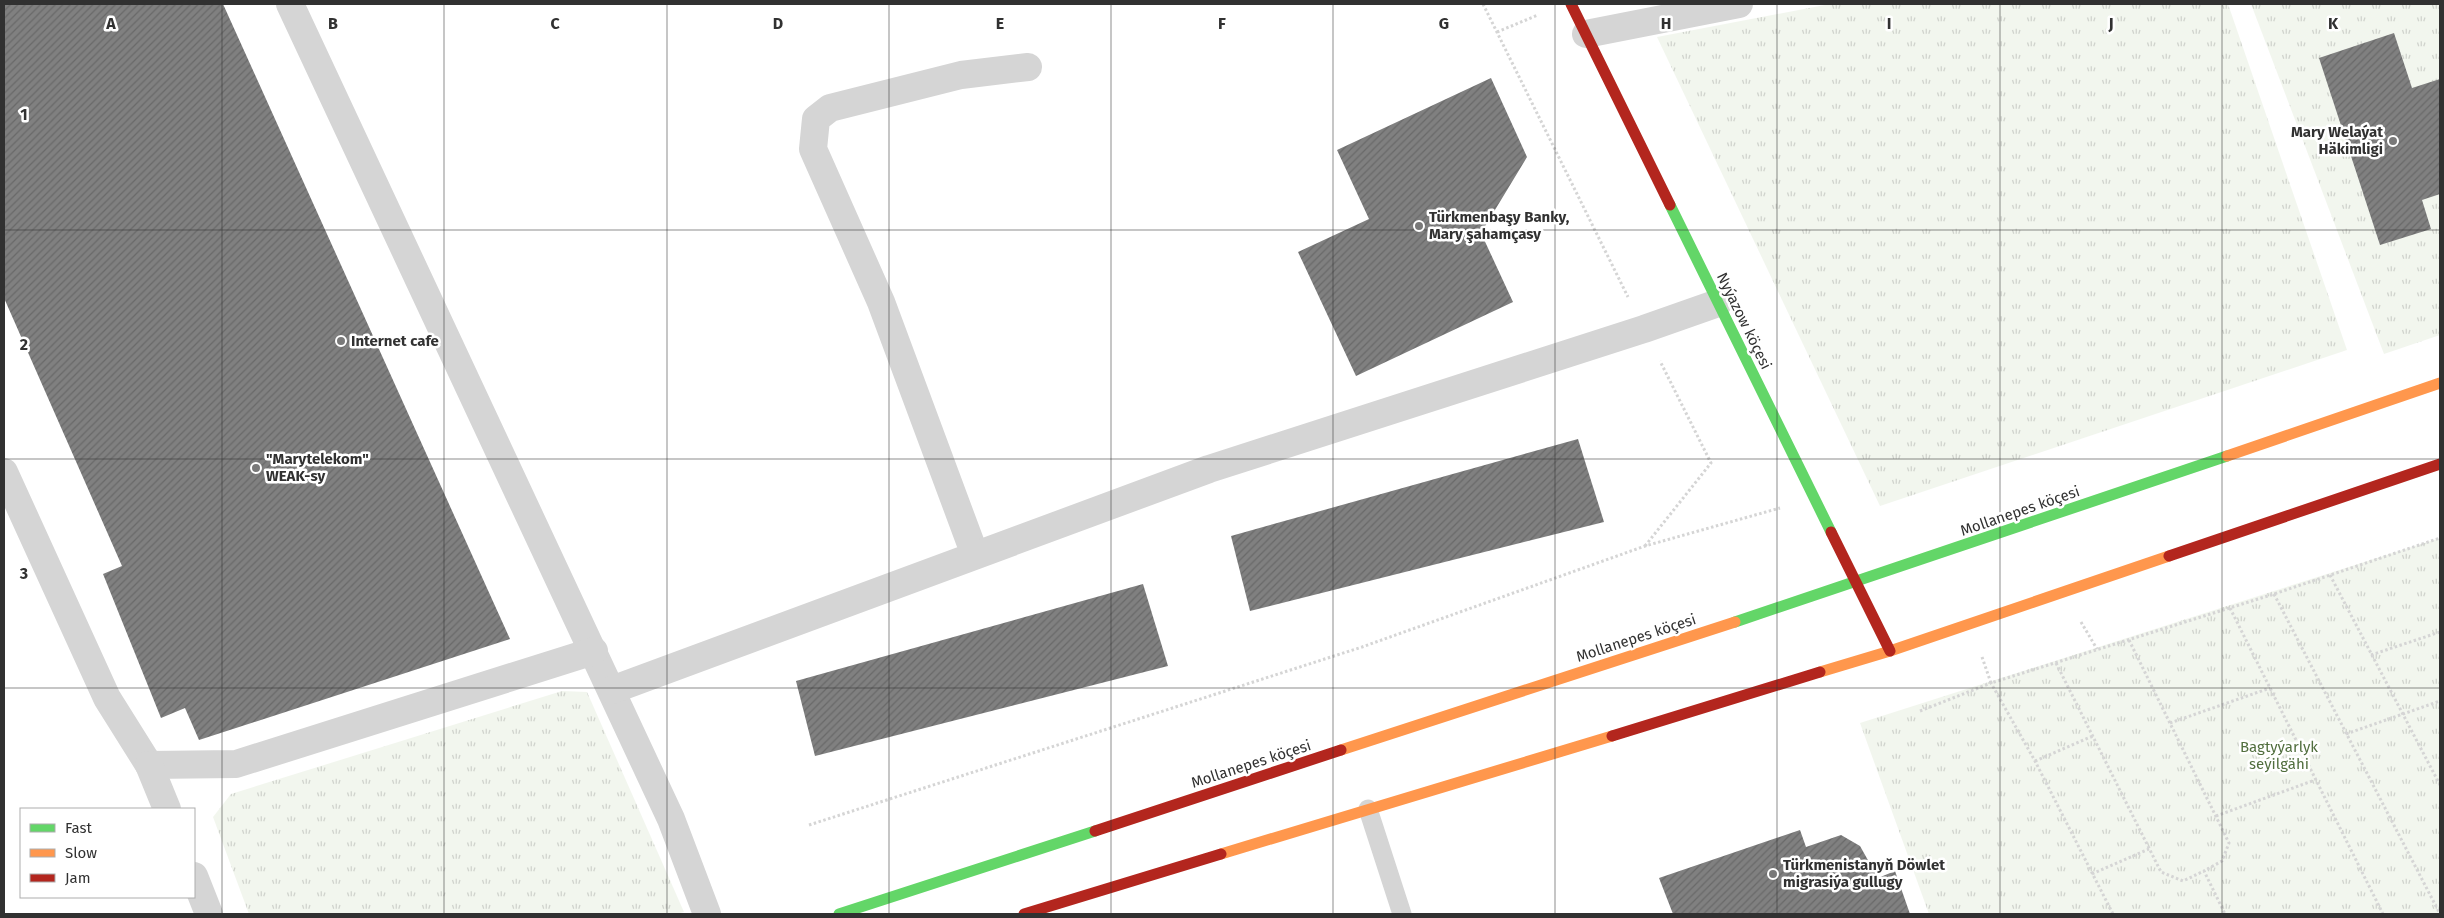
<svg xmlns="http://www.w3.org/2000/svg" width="2444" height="918" font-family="'Fira Sans',sans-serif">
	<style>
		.park { fill: url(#park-tufts) }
		.building { fill: url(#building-hatch) }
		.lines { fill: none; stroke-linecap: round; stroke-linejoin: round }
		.path { stroke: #d5d5d5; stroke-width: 3; stroke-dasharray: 2.5 2.5; stroke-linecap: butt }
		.lane { stroke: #d5d5d5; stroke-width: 19 }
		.street { stroke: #d5d5d5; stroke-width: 28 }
		.fast { stroke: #63d668; stroke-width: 11 }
		.slow { stroke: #ff974d; stroke-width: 11 }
		.jam { stroke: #b3261e; stroke-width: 11 }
		.grid { fill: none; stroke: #313131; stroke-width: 1; stroke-opacity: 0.55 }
		.poi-dot { fill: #797979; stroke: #fff; stroke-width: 2 }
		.labels { text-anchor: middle; stroke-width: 5; stroke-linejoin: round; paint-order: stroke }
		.poi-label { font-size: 15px; font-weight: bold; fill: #313131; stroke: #fff; text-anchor: start }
		.street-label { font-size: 15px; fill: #313131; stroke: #fff }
		.park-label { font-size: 15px; fill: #516e3e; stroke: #fff }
		.grid-label { font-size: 16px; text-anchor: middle; font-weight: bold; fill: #313131; stroke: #fff; stroke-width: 5; stroke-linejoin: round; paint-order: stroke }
	</style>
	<defs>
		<pattern id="park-tufts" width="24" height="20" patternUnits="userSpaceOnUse" patternTransform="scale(1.25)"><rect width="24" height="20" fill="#f2f6ee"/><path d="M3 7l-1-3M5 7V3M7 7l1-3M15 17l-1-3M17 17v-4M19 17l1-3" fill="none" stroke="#d0d3cd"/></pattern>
		<pattern id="building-hatch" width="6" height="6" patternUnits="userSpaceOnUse" patternTransform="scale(1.25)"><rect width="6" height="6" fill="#808080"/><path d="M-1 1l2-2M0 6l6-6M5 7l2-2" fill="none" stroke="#696969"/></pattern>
	</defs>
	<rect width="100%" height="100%" fill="#fff"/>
	<g class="park">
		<polygon points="1830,4 2228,4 2347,350 1880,506 1657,37"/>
		<polygon points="2251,4 2440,4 2440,335 2384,354"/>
		<polygon points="2440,538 2440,914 1929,914 1860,723"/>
		<polygon points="562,691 587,692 684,912 676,914 249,914 213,817 231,794"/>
	</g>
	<g class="building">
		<polygon points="4,4 223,4 510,639 199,740 185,708 161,718 103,574 122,566 4,298"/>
		<polygon points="2394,33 2412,88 2440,79 2440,194 2422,200 2431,229 2380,245 2319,58"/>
		<polygon points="1491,78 1527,157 1481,233 1513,302 1356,376 1298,252 1369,219 1337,150"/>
		<polygon points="1578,439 1604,522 1250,611 1231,536"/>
		<polygon points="1143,584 1168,666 815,756 796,681"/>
		<polygon points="1800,830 1806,847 1841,835 1860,846 1878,878 1895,871 1910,914 1673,914 1659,878"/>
	</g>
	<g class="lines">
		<g class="path">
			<polyline points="1483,4 1628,297"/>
			<polyline points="1497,32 1538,15"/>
			<polyline points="1645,546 1711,463 1660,361"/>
			<polyline points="2330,575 2440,785"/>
			<polyline points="2274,594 2440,914"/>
			<polyline points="2230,608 2383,914"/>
			<polyline points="2081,622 2097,649"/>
			<polyline points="2129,640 2229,843 2222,861 2204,871"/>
			<polyline points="2371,655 2440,632"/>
			<polyline points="1982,657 1991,683 2274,594 2440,538"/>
			<polyline points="2056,663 2161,872 2183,881 2204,871 2225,914"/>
			<polyline points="1920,711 1991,683 2035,761 2113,914"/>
			<polyline points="2170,723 2270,688"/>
			<polyline points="2346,734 2440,701"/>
			<polyline points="2035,761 2093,736"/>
			<polyline points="2216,816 2315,780"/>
			<polyline points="809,825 1362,647 1645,546 1780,508"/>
			<polyline points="2092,874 2149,849"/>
		</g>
		<polyline class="lane" points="1368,809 1402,914"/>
		<g class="street">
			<polyline points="290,4 671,819 707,914"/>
			<polyline points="1586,34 1739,4"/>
			<polyline points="4,472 107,698 149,765 236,764 594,651"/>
			<polyline points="975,555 881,302 813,149 816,119 830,108 961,75 1028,67"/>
			<polyline points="612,690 1209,469 1644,329 1718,303"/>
			<polyline points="149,765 167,809"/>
			<polyline points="194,876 209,914"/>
		</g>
		<g class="fast">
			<polyline points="1670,205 1831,532"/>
			<polyline points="1735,622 2227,456"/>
			<polyline points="839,914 1095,831"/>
		</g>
		<g class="slow">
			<polyline points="2227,456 2440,383"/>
			<polyline points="1820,672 1890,651 2169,556"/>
			<polyline points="1341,750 1735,622"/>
			<polyline points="1221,854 1612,736"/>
		</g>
		<g class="jam">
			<polyline points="1571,4 1670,205"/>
			<polyline points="1831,532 1890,651"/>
			<polyline points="2169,556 2440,464"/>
			<polyline points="1612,736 1820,672"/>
			<polyline points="1095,831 1341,750"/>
			<polyline points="1024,914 1221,854"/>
		</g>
	</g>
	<path class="grid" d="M222,4v910M444,4v910M667,4v910M889,4v910M1111,4v910M1333,4v910M1555,4v910M1777,4v910M2000,4v910M2222,4v910M4,230h2436M4,459h2436M4,688h2436"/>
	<g class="poi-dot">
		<circle cx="2393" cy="141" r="5"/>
		<circle cx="1419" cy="226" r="5"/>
		<circle cx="341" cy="341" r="5"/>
		<circle cx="256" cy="468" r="5"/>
		<circle cx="1773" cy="874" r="5"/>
	</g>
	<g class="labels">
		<g class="poi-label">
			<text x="2383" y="137" text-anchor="end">Mary Welaýat<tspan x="2383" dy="17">Häkimligi</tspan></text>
			<text x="1429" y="222">Türkmenbaşy Banky,<tspan x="1429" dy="17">Mary şahamçasy</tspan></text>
			<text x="351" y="346">Internet cafe</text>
			<text x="266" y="464">"Marytelekom"<tspan x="266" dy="17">WEAK-sy</tspan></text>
			<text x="1783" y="870">Türkmenistanyň Döwlet<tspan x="1783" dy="17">migrasiýa gullugy</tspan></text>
		</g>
		<g class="street-label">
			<text transform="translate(1744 321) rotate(64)" y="5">Nyýazow köçesi</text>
			<text transform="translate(2020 511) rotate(-19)" y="5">Mollanepes köçesi</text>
			<text transform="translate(1636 638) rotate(-18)" y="5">Mollanepes köçesi</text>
			<text transform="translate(1251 764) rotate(-18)" y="5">Mollanepes köçesi</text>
		</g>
		<g class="park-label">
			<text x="2279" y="752">Bagtyýarlyk<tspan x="2279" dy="17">seýilgähi</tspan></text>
		</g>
	</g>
	<g class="grid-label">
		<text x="111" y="29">A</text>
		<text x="333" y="29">B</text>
		<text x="555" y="29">C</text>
		<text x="778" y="29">D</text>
		<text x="1000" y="29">E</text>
		<text x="1222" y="29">F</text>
		<text x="1444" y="29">G</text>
		<text x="1666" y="29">H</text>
		<text x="1889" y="29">I</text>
		<text x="2111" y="29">J</text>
		<text x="2333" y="29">K</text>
		<text x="24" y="120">1</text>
		<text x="24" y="350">2</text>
		<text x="24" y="579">3</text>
	</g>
	<rect width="2444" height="918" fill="none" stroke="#313131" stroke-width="10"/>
	<rect x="20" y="808" width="175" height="90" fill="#ffffff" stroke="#adadad"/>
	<rect x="30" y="824" width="25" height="8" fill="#63d668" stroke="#adadad"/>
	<text x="65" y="833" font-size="15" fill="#313131">Fast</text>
	<rect x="30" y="849" width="25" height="8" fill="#ff974d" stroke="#adadad"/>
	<text x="65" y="858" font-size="15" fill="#313131">Slow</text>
	<rect x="30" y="874" width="25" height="8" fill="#b3261e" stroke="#adadad"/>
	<text x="65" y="883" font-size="15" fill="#313131">Jam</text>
</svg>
